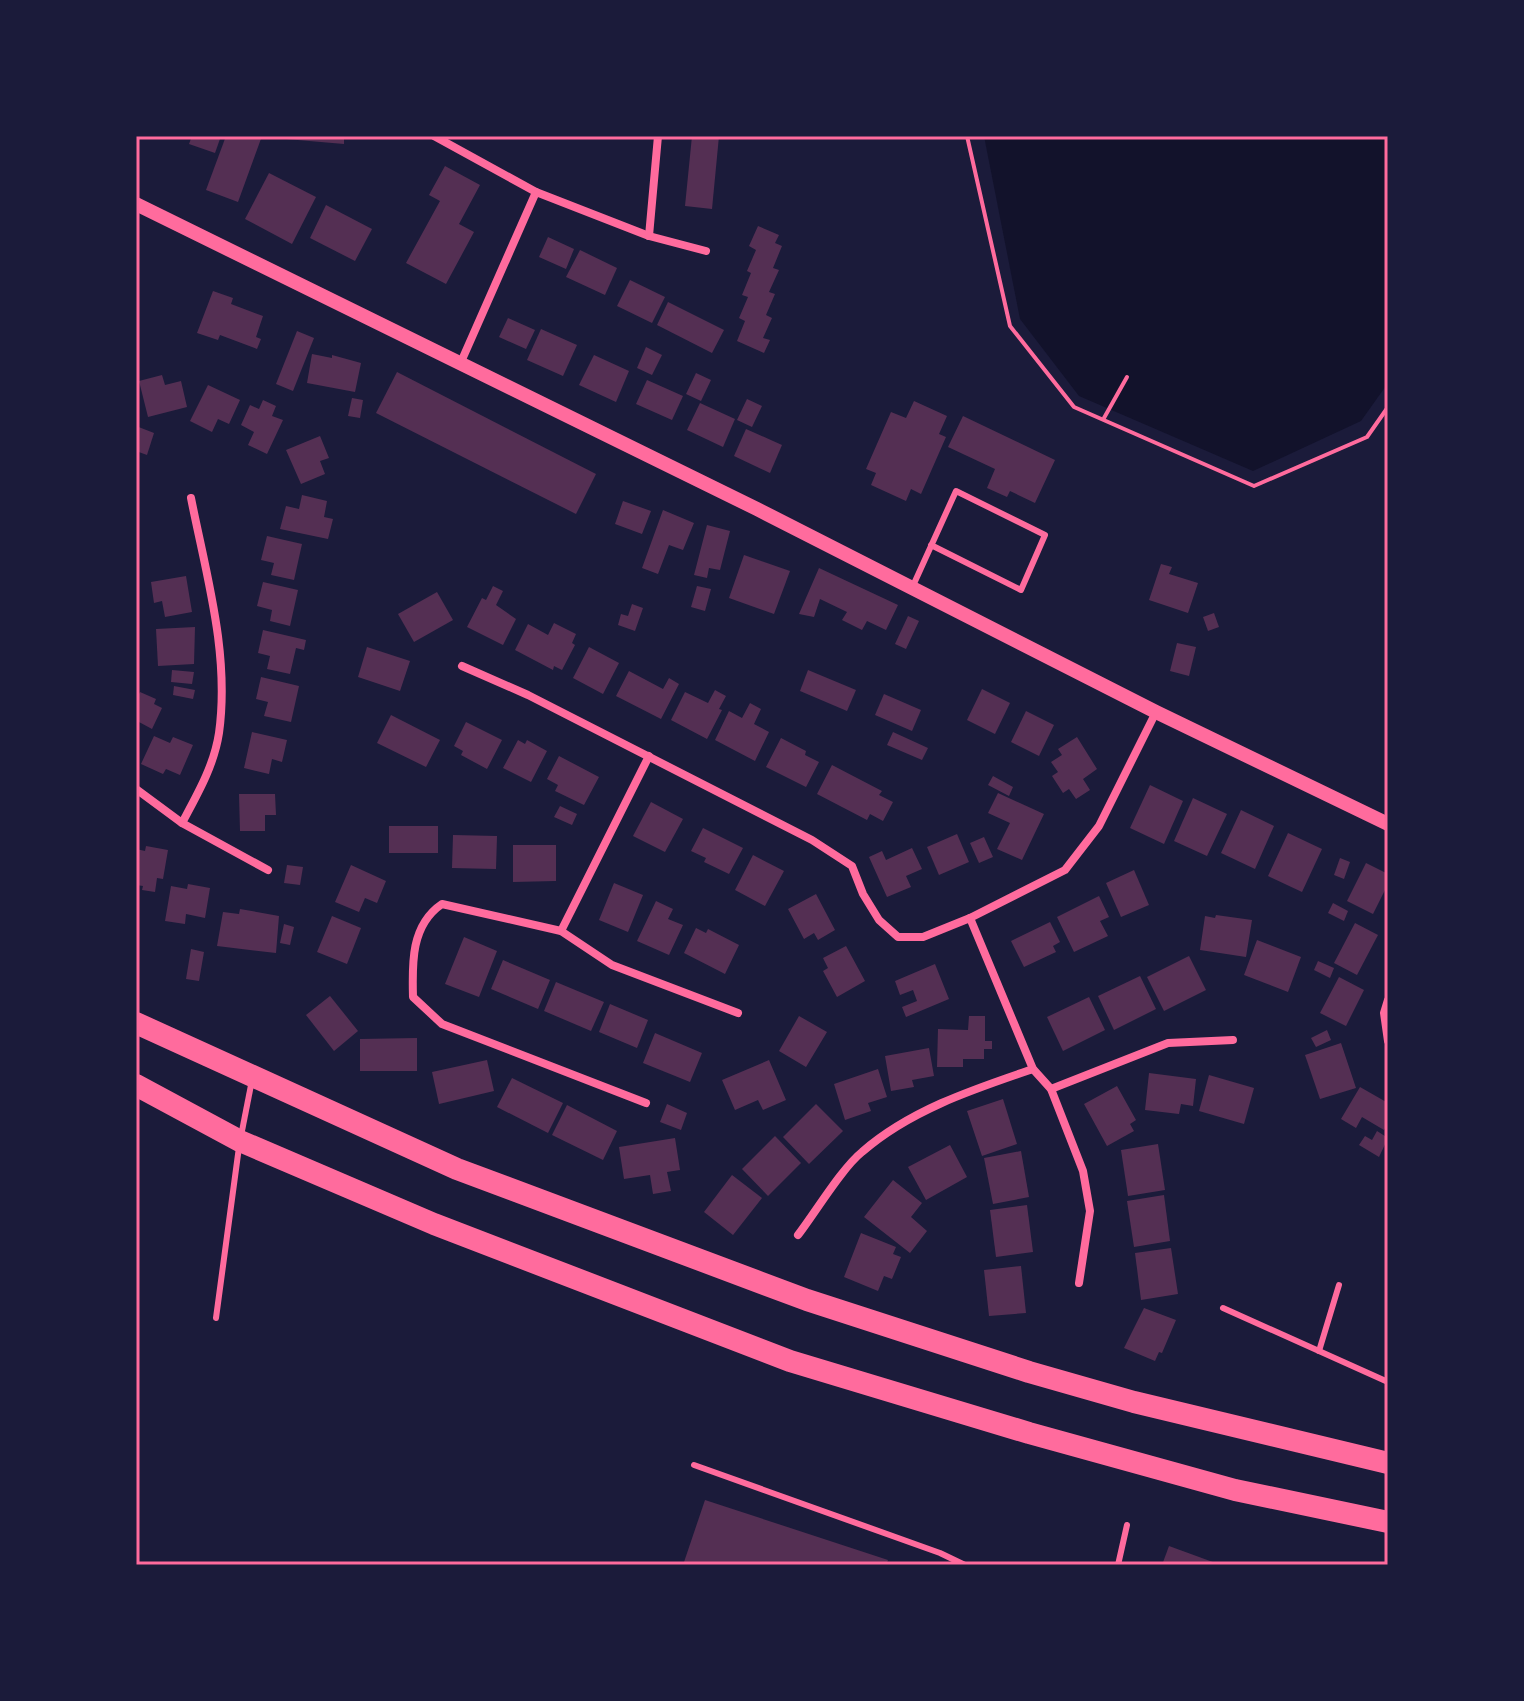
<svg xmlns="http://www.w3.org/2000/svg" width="1524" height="1701" font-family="'Fira Sans Condensed',sans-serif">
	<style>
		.water { fill: #12122b }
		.building { fill: #542f53 }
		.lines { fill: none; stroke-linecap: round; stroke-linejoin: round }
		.path { stroke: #ff6b9d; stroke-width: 4 }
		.service { stroke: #ff6b9d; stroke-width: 6 }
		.minor { stroke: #ff6b9d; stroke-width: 8 }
		.tertiary { stroke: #ff6b9d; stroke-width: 14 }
		.trunk { stroke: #ff6b9d; stroke-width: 22 }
		.neatline { fill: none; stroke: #ff6b9d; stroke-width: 3 }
	</style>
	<rect width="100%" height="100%" fill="#1b1b3a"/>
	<polygon class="water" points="984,136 1388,136 1388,383 1361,421 1253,471 1079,396 1020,319"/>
	<g class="building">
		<polygon points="192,136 221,136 215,153 189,144"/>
		<polygon points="226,136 262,136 238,202 206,190"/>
		<polygon points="286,136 344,136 344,144 286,139"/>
		<polygon points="692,136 719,136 712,209 685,206"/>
		<polygon points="445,166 480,185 459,224 474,232 446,284 406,263 440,201 429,195"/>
		<polygon points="269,173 316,197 292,244 245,219"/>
		<polygon points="326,205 372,229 355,261 310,238"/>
		<polygon points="758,226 779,235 775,243 782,246 773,268 779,270 769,292 775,294 766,315 772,318 763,338 770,340 764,353 737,341 745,321 739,318 748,297 742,295 751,273 747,271 756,250 749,246"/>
		<polygon points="548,237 574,249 566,269 539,257"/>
		<polygon points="580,250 617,268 605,295 566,277"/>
		<polygon points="630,280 665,297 652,323 617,306"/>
		<polygon points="213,291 233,298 231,304 263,316 256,337 261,339 257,349 220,335 218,340 197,333"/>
		<polygon points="668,302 724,330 712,353 657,325"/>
		<polygon points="508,318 535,330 526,349 499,337"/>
		<polygon points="541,329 577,345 563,376 527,360"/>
		<polygon points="297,331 314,338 293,391 276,384"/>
		<polygon points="646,347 662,355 652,375 637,368"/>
		<polygon points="312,354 332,358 332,355 361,363 355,392 307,383"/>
		<polygon points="594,355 629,371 616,402 579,385"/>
		<polygon points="397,372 596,474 576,514 376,413"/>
		<polygon points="696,373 711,380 701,401 686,394"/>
		<polygon points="162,375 165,385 181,381 187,407 148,417 139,381"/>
		<polygon points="647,380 683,396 672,420 636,404"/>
		<polygon points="208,385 240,400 229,424 218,419 212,432 190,421"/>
		<polygon points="352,398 363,400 360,418 348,416"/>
		<polygon points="747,399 762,406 752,427 737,420"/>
		<polygon points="263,400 276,406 272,416 283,420 267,454 248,445 254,432 241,425 250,405 259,409"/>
		<polygon points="914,401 947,416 939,434 946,437 921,494 911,489 906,501 871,485 876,473 866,469 891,412 906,418"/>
		<polygon points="700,403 735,419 723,447 687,430"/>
		<polygon points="963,416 1055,460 1035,503 1010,491 1007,497 987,488 995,469 948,447"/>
		<polygon points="136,426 154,433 147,455 136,451"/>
		<polygon points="746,429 782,445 770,473 734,456"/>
		<polygon points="320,436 329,458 320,461 325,474 301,484 286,450"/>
		<polygon points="302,495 327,501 324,517 333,519 328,539 280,529 286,506 299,509"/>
		<polygon points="623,501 651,511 642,534 615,524"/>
		<polygon points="663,510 694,523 683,550 669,545 658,574 642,568"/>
		<polygon points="707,525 730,531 720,570 709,568 707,578 694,575"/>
		<polygon points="267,536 302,544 294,580 271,575 274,563 261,560"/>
		<polygon points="744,555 790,571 774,614 729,598"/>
		<polygon points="1161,564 1172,567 1169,574 1198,583 1188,613 1149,600"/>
		<polygon points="819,568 898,605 886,630 867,621 862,630 842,620 847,612 820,599 814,617 799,614"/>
		<polygon points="186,576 192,612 165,617 162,601 154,603 151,582"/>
		<polygon points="263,582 298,590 290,626 270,621 272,610 257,606"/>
		<polygon points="493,586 503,591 496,605 516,619 503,645 467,627 482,598 486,600"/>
		<polygon points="697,586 711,589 705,611 691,607"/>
		<polygon points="437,592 453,620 414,642 398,614"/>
		<polygon points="632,604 643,608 635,631 618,625 621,614 628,616"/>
		<polygon points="1214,613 1219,627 1208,631 1203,617"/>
		<polygon points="908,616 919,621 906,649 895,644"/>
		<polygon points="554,623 576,634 572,643 575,645 562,670 554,666 553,670 515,650 528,624 548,635"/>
		<polygon points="195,627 194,664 158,666 156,629"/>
		<polygon points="263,630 306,640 304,650 296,648 290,674 267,669 270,656 258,653"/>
		<polygon points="1177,643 1196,647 1189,676 1170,671"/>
		<polygon points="367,647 410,661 400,691 358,677"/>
		<polygon points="589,647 619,663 603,694 573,678"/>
		<polygon points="172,670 194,672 192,684 171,682"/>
		<polygon points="808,670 856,690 847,711 800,691"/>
		<polygon points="629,671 663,689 669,678 679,684 661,719 616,696"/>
		<polygon points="261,677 299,686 291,722 264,716 268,702 256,699"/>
		<polygon points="174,686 195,690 193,699 173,695"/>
		<polygon points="982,689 1010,703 995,734 967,720"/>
		<polygon points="715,690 726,696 719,709 722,710 707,739 671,720 685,692 708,703"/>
		<polygon points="140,692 156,699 154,704 162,708 152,729 139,722 136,728 136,695 138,696"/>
		<polygon points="884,694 921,710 912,731 875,715"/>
		<polygon points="750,703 761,709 754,724 769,732 755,761 715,740 729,711 742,718"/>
		<polygon points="1026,711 1054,725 1039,756 1011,742"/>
		<polygon points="391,715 440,740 426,767 377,743"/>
		<polygon points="466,722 502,740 487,769 461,755 463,751 454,746"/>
		<polygon points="252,732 287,740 282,762 272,759 269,774 244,768"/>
		<polygon points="893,732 928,748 922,760 887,745"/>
		<polygon points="154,736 170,743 173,737 193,745 180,775 166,769 163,774 141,764"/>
		<polygon points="1077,737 1097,769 1083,779 1090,790 1076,799 1069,789 1063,793 1052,776 1058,772 1051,762 1062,755 1058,749"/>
		<polygon points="781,738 806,751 805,755 819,762 806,787 766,767"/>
		<polygon points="518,740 525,744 527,740 547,751 531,782 503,768"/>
		<polygon points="559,756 599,777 584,805 555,791 558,785 547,779"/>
		<polygon points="832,765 882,791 879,795 893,802 883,821 870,814 867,820 817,794"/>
		<polygon points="993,776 1013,787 1009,796 988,785"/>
		<polygon points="1150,785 1183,801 1164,844 1130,828"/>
		<polygon points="998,793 1044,814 1022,860 997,849 1010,823 988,813"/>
		<polygon points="239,794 275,794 276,815 265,815 265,831 240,831"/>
		<polygon points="1193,798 1227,814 1207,856 1174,841"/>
		<polygon points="651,802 683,819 665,852 633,836"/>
		<polygon points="560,806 577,814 572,825 554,817"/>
		<polygon points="1241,810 1274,826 1255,869 1221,853"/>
		<rect x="389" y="826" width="49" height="27"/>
		<polygon points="703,828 743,848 729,874 704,862 706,858 691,851"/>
		<polygon points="1288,833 1322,849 1302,892 1268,876"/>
		<polygon points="957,834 969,862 939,875 927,847"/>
		<polygon points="453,835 497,836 496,869 452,868"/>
		<polygon points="984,837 993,857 979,863 970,843"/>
		<polygon points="513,845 556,845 556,881 513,882"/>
		<polygon points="146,846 168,850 163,879 157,878 155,892 142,890 143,886 136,885 136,849 145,851"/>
		<polygon points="912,848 922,869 906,876 911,887 887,897 869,857 882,851 886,860"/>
		<polygon points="753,855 784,871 765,906 735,890"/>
		<polygon points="1340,858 1350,862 1344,879 1334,875"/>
		<polygon points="1366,863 1388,874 1388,884 1373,914 1347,901"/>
		<polygon points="287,865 303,867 300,885 284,883"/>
		<polygon points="351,865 386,881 377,903 365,898 359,912 335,902"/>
		<polygon points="1134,870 1149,905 1121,917 1106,883"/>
		<polygon points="614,883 643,895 628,932 599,920"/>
		<polygon points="188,884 210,888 205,918 186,914 185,924 165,921 171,886 187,889"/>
		<polygon points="816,894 835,930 818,940 814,933 804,939 788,909"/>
		<polygon points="1099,896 1109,917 1100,921 1108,936 1074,952 1057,917"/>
		<polygon points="656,901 673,909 668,919 683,925 669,955 637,941"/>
		<polygon points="1333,903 1348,911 1344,921 1328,913"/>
		<polygon points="240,909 279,916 276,953 217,946 223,912 239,914"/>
		<polygon points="1216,915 1252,920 1246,957 1200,950 1205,916 1215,918"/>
		<polygon points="332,916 361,928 347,964 317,952"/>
		<polygon points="1050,922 1060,942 1053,946 1056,952 1024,967 1011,941"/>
		<polygon points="1355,923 1378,935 1357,975 1334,963"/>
		<polygon points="284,924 294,927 290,945 280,943"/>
		<polygon points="696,928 706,933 708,929 739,945 725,974 684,953"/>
		<polygon points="464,937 497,951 479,997 445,984"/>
		<polygon points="1257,940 1301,957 1288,992 1244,975"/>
		<polygon points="846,946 865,981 837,997 823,971 828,968 823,958"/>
		<polygon points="191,949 204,952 199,981 186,979"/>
		<polygon points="1189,956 1206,990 1164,1011 1147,977"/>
		<polygon points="503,960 550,980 538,1009 491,989"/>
		<polygon points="1318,961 1334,968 1330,978 1314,970"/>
		<polygon points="935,964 949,999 906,1017 902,1007 917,1001 913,990 900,995 895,981"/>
		<polygon points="1140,976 1156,1009 1114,1030 1098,996"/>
		<polygon points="1339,977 1364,990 1346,1026 1320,1013"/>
		<polygon points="556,982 604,1002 591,1031 544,1011"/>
		<polygon points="330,996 358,1031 334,1051 306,1015"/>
		<polygon points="1089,997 1105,1030 1063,1051 1047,1017"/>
		<polygon points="610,1004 648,1020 637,1048 599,1032"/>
		<polygon points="799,1016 827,1032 806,1067 779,1051"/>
		<polygon points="969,1016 985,1016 985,1041 992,1041 992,1049 984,1049 984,1059 963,1059 963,1067 937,1067 938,1029 968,1030"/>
		<polygon points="1327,1030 1331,1040 1316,1047 1311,1038"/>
		<polygon points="655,1033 702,1053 690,1082 643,1063"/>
		<polygon points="417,1038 417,1071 360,1071 360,1039"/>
		<polygon points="1341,1043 1356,1088 1320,1099 1305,1055"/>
		<polygon points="929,1048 934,1076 912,1080 914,1087 891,1091 885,1056"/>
		<polygon points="487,1060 494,1091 439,1104 432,1072"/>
		<polygon points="769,1060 786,1100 763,1110 758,1100 735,1110 722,1080"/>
		<polygon points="878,1069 887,1097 868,1103 871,1111 845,1120 834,1084"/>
		<polygon points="1149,1073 1196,1079 1193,1106 1181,1104 1179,1114 1145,1110"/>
		<polygon points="1209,1075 1254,1088 1244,1124 1199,1111"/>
		<polygon points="512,1078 563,1103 548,1133 497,1107"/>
		<polygon points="1117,1086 1136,1120 1130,1124 1134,1131 1107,1146 1084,1104"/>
		<polygon points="1360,1087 1388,1103 1388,1123 1384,1130 1362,1117 1356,1128 1341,1119"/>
		<polygon points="1003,1099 1017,1144 982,1156 967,1111"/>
		<polygon points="667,1104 687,1113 681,1130 660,1122"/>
		<polygon points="816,1104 843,1131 809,1164 783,1137"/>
		<polygon points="567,1105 617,1131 603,1160 552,1135"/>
		<polygon points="1377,1131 1388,1138 1379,1157 1359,1145 1365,1136 1372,1140"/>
		<polygon points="775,1136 801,1163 768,1196 742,1169"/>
		<polygon points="675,1138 680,1170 667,1172 671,1191 653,1194 650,1175 624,1179 619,1147"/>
		<polygon points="1158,1144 1165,1190 1128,1196 1121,1150"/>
		<polygon points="950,1145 967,1177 926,1200 908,1167"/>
		<polygon points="1021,1151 1029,1197 993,1204 984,1158"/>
		<polygon points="732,1175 762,1198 733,1235 704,1212"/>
		<polygon points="893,1180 922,1203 911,1217 927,1231 910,1253 864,1217"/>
		<polygon points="1164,1195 1170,1241 1134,1247 1127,1201"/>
		<polygon points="1027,1205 1033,1252 996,1257 990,1210"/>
		<polygon points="861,1233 896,1247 893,1254 901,1257 892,1279 884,1276 878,1291 844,1277"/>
		<polygon points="1171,1248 1178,1294 1141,1300 1135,1253"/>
		<polygon points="1021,1266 1026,1313 989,1316 984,1270"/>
		<polygon points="1144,1308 1176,1320 1162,1353 1159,1352 1155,1361 1124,1348"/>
		<polygon points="705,1500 888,1560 886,1565 683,1565"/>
		<polygon points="1169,1546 1221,1565 1162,1565"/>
	</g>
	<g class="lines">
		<g class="path">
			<polyline points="967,136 1010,326 1074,407 1254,486 1367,437 1388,407"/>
			<polyline points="1104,418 1127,377"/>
		</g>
		<g class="service">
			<polyline points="912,588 956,491 1045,535 1021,590 931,545"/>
			<polyline points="241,1136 252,1080"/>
			<polyline points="1223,1308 1388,1382"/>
			<polyline points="216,1318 239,1147"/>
			<polyline points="1319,1351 1339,1285"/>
			<polyline points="694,1465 940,1553 965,1565"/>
			<polyline points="1118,1565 1127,1525"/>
		</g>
		<g class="minor">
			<polyline points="434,136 536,192 649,236 706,251"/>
			<polyline points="649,236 658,136"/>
			<polyline points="461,362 536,192"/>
			<polyline points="462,666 528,695 812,840 852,866 863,894 879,920 898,937 923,937 970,918 1065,870 1099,826 1156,712"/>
			<polyline points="136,789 182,823 268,870"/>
			<path d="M182,823c15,-28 32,-57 37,-90 11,-79 -13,-159 -28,-235"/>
			<polyline points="970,918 1033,1069 1051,1089 1083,1171 1090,1211 1079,1283"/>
			<polyline points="561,931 649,756"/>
			<polyline points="1388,1000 1384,1013 1388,1041"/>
			<polyline points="1051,1089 1168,1043 1233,1040"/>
			<path d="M646,1103l-204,-79 -29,-27c-1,-34 -2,-72 29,-93l119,27 51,34 126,48"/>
			<path d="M798,1235c17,-22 44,-67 64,-83 48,-42 112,-63 171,-83"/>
		</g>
		<polyline class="tertiary" points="136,204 757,509 1156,712 1388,824"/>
		<g class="trunk">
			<polyline points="136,1023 457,1169 807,1300 1029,1372 1134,1402 1388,1463"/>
			<polyline points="136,1085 240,1141 434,1224 790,1361 1029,1433 1235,1490 1388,1522"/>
		</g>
	</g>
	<rect width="1524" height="1701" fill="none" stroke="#1b1b3a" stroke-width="276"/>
	<rect x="138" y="138" width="1248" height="1425" class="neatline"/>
</svg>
